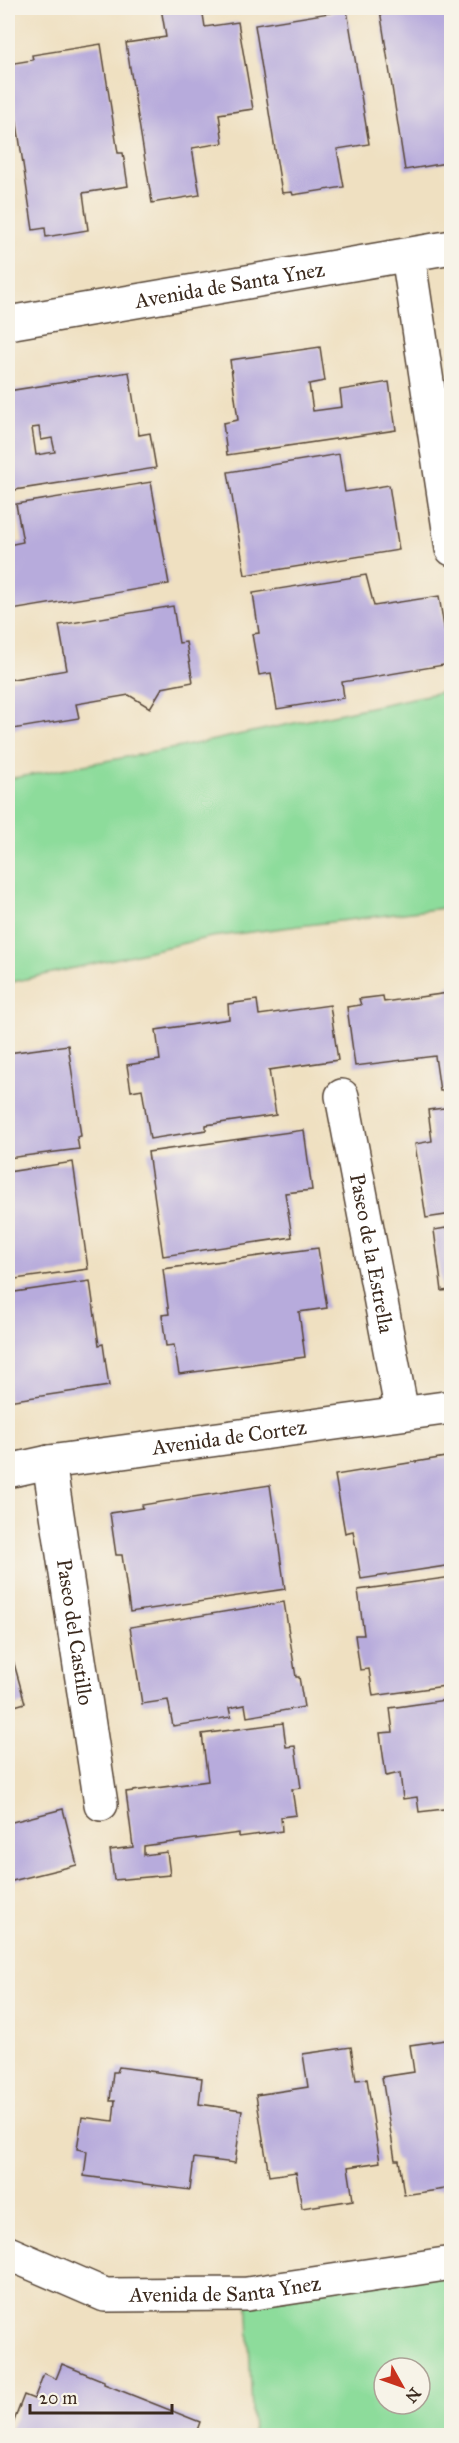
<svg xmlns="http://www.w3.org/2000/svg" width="459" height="2443" font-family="'IM FELL Great Primer',serif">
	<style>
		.green { fill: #8ddc9b; stroke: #64835c; stroke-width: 1.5; fill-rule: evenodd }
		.building { fill: #b7abdc; fill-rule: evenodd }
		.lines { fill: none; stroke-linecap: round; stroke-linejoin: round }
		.minor-casing { stroke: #564536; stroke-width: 36 }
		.minor { stroke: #fff; stroke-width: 33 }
		.labels { text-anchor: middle; stroke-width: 4.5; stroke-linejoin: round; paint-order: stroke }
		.street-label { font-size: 21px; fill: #3b2a1e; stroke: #f7f3e8 }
	</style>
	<rect width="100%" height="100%" fill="#f7f3e8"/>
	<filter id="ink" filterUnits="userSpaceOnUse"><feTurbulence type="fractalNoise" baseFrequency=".0167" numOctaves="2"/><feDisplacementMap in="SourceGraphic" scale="12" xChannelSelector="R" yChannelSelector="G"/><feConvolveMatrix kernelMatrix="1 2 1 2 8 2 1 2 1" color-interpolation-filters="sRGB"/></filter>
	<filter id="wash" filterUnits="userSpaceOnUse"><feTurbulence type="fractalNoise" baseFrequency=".008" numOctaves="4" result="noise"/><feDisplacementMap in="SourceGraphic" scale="24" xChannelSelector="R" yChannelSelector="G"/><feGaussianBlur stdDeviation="1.35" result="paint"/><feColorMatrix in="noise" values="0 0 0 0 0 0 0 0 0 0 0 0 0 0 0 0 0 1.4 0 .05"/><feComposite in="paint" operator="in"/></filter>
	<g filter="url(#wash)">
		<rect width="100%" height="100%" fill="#efe0c1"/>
		<g class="green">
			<polygon points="451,690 451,907 211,937 8,983 8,779 181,747"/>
			<path d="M451,2263v172h-198l-6,-141zM384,2368h36v36h-36z"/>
		</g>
		<g id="blocks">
			<g class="building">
				<polygon points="161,8 202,8 205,27 238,22 253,109 219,114 223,143 192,148 200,195 152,203 126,43 166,37"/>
				<polygon points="393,8 452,8 452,119 448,120 452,142 452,162 405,170 380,10"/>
				<polygon points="347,10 369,144 337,149 344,187 293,195 292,192 282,193 255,25"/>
				<polygon points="101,44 118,153 123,153 128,186 83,193 88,230 46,237 45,228 33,230 8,64 33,60 32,55"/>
				<polygon points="320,347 325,381 309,384 313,411 342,407 340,390 389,382 396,430 227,455 223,423 238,420 230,360"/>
				<path d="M129,372l10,63 11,-2 6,35 -148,23v-100zM39,427l2,13 11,-2 3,14 -19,3 -4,-27z"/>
				<polygon points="339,454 345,492 389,485 399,550 245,575 228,472"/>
				<polygon points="151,482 169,584 12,610 8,585 8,545 23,542 16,504"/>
				<polygon points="366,575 374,606 439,596 450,664 342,682 344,698 277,709 271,673 259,675 252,634 259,633 253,593"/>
				<polygon points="173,606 179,643 186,642 193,682 162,688 150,708 129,695 76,704 79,718 13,729 8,698 8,680 67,670 59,625"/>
				<polygon points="452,984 452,1090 440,1091 435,1056 355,1066 347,1007 361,1005 359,999 383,996 384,1002 448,993 447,985"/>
				<polygon points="257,1000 259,1015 330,1005 338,1060 269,1070 276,1115 206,1125 206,1130 150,1139 142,1089 131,1091 127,1065 160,1060 156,1030 229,1019 228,1004"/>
				<polygon points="68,1045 81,1136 77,1137 79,1149 8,1158 8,1053"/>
				<polygon points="452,1107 452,1214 426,1218 415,1144 432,1141 428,1110"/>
				<polygon points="304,1130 312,1190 285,1193 292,1237 163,1256 148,1152"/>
				<polygon points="73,1162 88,1269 8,1280 8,1172"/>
				<polygon points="452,1227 452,1290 442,1291 434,1230"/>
				<polygon points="318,1248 327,1308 299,1312 305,1357 179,1374 174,1345 166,1346 162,1315 169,1314 163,1269"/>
				<polygon points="90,1281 99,1345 103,1344 109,1386 8,1401 8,1293"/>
				<polygon points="452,1456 452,1565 361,1579 353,1531 345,1533 335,1475"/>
				<polygon points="270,1485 285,1589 130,1612 122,1555 116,1555 110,1513 143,1508 142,1505"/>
				<polygon points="452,1577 452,1685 373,1696 369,1669 360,1670 355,1635 364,1635 358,1590"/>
				<polygon points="284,1602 296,1677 299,1677 304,1707 247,1717 245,1705 229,1708 231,1717 173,1726 168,1700 142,1704 130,1627"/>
				<polygon points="10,1649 25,1703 8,1708 8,1650"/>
				<polygon points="452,1699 452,1808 419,1812 417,1797 403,1799 400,1773 386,1776 380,1733 393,1732 390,1708"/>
				<polygon points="283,1723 286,1747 295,1746 301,1788 292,1789 296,1815 281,1817 282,1831 239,1837 239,1833 144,1846 144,1855 167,1852 170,1875 114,1880 110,1850 133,1847 126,1792 208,1781 202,1734"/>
				<polygon points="63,1809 77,1865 8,1882 8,1823"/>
				<polygon points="452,2039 452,2188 404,2195 399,2160 395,2160 382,2077 414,2072 410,2045"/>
				<polygon points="351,2047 356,2080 367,2079 380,2162 348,2167 353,2200 302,2208 296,2172 269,2176 256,2095 308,2087 303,2054"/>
				<polygon points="119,2067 202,2078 199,2104 242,2110 235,2163 194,2158 190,2190 84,2176 87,2151 77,2149 82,2117 113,2121 115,2101 110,2101 113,2072 117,2072"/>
				<polygon points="62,2364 104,2381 104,2384 200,2422 195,2436 9,2434 24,2395 34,2399 44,2373 56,2379"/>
			</g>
		</g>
	</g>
	<g filter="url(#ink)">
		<use href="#blocks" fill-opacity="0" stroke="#564536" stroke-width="1.5"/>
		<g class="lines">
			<g class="minor-casing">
				<g id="minor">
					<polyline points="408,255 452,549"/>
					<path id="s1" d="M8,323l444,-76"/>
					<path id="s2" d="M342,1096l60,317"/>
					<path id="s3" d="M49,1462l52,342"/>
					<path id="s4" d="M8,1471l41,-9 403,-55"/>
					<path id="s5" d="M8,2253l97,42 142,-1 205,-31"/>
				</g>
			</g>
			<use href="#minor" class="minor"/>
		</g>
	</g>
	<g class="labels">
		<g class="street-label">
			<text dy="7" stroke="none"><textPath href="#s1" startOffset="225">Avenida de Santa Ynez</textPath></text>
			<text dy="7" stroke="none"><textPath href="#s2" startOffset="160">Paseo de la Estrella</textPath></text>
			<text dy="7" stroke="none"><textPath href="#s4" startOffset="224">Avenida de Cortez</textPath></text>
			<text dy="7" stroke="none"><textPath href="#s3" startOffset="172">Paseo del Castillo</textPath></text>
			<text dy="7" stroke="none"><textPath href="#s5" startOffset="226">Avenida de Santa Ynez</textPath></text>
		</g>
	</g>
	<rect width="459" height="2443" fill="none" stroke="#f7f3e8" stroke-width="30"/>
	<g transform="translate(402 2386) rotate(130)"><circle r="28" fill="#f7f3e8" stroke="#aca397" stroke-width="1.5"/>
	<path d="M0-4.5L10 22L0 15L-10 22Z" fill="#c8321e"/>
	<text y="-9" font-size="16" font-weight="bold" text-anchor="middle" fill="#3b2a1e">N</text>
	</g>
	<path d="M30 2404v9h142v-9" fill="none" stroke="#3b2a1e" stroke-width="3"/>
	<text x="39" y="2404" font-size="18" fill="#3b2a1e" stroke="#f7f3e8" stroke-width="4.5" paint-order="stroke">20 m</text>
</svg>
